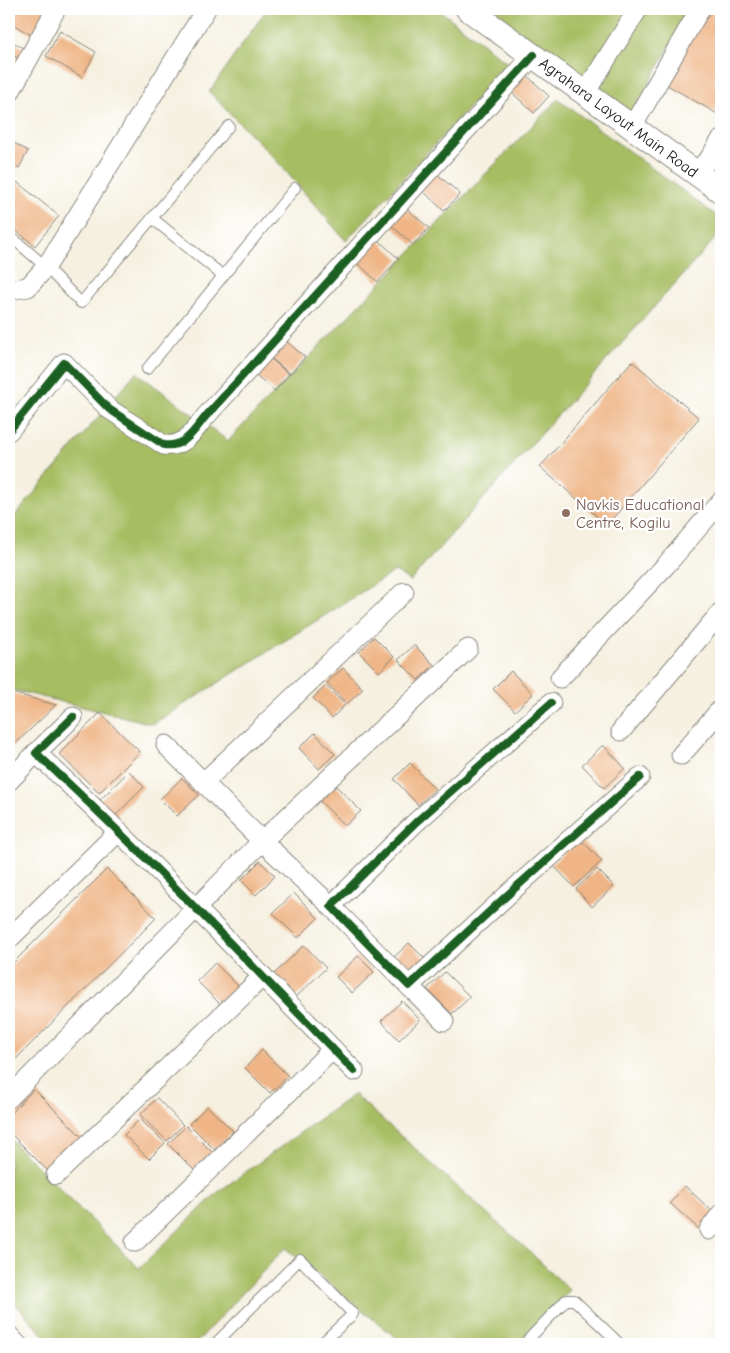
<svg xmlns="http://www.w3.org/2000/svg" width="730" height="1353" font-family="'Comic Neue',sans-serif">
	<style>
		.green { fill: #a7bd62; stroke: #626c3f }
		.building { fill: #efb586 }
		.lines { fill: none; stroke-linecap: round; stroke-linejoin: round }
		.service-casing { stroke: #88867e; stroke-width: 12 }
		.minor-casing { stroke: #88867e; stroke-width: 21 }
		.tertiary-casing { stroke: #88867e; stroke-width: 26 }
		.service { stroke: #fff; stroke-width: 10 }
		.minor { stroke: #fff; stroke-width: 19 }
		.tertiary { stroke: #fff; stroke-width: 24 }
		.cycleway-casing { stroke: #fff; stroke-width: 11 }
		.cycleway { stroke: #1b5e20; stroke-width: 8 }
		.education-dot { fill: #8d6e63; stroke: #fff; stroke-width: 2 }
		.labels { text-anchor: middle; stroke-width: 4.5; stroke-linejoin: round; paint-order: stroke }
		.street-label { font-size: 16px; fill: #1c1c1c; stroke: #fff }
		.education-label { font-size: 16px; fill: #785e54; stroke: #fff; text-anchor: start }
	</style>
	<rect width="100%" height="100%" fill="#fff"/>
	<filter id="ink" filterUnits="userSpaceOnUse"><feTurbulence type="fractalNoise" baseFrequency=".02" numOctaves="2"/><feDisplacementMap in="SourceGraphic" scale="10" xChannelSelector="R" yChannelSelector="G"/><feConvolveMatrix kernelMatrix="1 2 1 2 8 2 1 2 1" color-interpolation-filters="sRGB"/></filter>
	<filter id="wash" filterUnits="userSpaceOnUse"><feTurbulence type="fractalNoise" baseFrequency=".0096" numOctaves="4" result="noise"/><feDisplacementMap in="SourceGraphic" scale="20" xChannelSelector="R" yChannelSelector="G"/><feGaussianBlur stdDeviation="1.12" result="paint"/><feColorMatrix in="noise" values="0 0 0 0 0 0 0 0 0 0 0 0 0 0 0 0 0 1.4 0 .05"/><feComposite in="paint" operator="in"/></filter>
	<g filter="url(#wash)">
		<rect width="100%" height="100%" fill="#f5f0e0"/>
		<g class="green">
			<polygon points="267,9 438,9 509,64 346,241 276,160 209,92"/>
			<polygon points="486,9 691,9 631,115"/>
			<polygon points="558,99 721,219 721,232 410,581 395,571 153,724 9,689 9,523 136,372 228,441"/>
			<polygon points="354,1094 518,1241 570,1290 519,1344 404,1344 285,1248 195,1344 52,1344 9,1297 9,1138 139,1268 218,1192"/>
		</g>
		<g id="blocks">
			<g class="building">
				<polygon points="16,9 43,9 47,11 33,36 9,22"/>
				<polygon points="704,9 721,9 721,116 662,82"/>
				<polygon points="60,31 96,52 82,77 46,56"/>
				<polygon points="9,40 25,49 19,59 9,53"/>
				<polygon points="523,72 549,96 534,113 508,89"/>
				<polygon points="9,140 28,151 19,168 9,162"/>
				<polygon points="436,173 460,194 444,211 421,189"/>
				<polygon points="17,182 59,216 35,246 9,225 9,192"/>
				<polygon points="404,206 429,228 413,245 389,223"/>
				<polygon points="377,239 399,259 378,282 356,262"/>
				<polygon points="281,337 305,357 290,374 266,354"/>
				<polygon points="265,354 289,374 275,391 251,371"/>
				<polygon points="632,361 699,418 607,525 540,467"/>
				<polygon points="374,637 394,657 379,672 359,652"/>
				<polygon points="414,645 434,665 418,680 398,660"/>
				<polygon points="343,668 363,689 347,704 327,683"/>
				<polygon points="511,671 533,694 515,711 493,689"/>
				<polygon points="326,686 345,705 332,718 313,698"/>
				<polygon points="9,692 56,705 9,750"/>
				<polygon points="100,713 140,752 99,793 59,754"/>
				<polygon points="315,733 335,754 319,769 299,748"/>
				<polygon points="603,745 625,768 604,788 582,765"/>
				<polygon points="410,763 435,789 418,805 394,779"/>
				<polygon points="129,771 144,787 113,818 97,803"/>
				<polygon points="182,778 199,795 177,816 160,799"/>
				<polygon points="335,785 361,811 345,826 319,800"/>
				<polygon points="579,838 602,861 574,887 552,864"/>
				<polygon points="260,861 275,876 256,895 241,880"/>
				<polygon points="107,869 156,918 9,1066 9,967"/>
				<polygon points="597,869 614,886 592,907 576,889"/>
				<polygon points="294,893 318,918 298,938 273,913"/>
				<polygon points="409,943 425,959 407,976 391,960"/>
				<polygon points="304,945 326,968 294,999 272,976"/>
				<polygon points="358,956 374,972 352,993 336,977"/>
				<polygon points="215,963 240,988 222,1006 197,981"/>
				<polygon points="445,972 470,997 452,1014 427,989"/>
				<polygon points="402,1001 420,1020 399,1040 381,1021"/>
				<polygon points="262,1050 288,1076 270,1093 245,1068"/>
				<polygon points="34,1089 83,1138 49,1172 9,1132 9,1115"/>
				<polygon points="157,1098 183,1125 167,1141 140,1115"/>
				<polygon points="207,1106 233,1131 215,1150 189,1124"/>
				<polygon points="140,1119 165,1143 149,1159 124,1135"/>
				<polygon points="186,1126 213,1153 195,1171 168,1144"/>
				<polygon points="685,1186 715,1214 700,1230 670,1203"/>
			</g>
		</g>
	</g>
	<g filter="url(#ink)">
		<use href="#blocks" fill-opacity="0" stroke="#88867e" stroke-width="1"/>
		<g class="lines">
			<g class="service-casing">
				<g id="service">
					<polyline points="152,218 222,275"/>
					<polyline points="9,235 46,267 81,303 229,126"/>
					<polyline points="147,369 295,188"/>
					<polyline points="9,1329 23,1344"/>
					<polyline points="215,1344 300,1259 353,1314 321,1344"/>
					<polyline points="524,1344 566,1300 574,1300 620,1344"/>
				</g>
			</g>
			<g class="minor-casing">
				<g id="minor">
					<polyline points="585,93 638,9"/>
					<polyline points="9,94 56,9"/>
					<polyline points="632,127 700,9"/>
					<polyline points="696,172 709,159 721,140"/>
					<polyline points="9,290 28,287 46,267 206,9"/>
					<path d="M9,431l55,-68 45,46 55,36c21,3 30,-15 42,-29l328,-361"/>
					<polyline points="560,678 667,564 721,501"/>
					<polyline points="551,703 416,822 331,906 409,986 514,889 640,777"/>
					<path d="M73,717l-37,36c110,102 214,210 318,318"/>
					<polyline points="621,731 721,612"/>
					<polyline points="166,745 262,841 331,906"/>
					<polyline points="681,755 721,709"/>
					<polyline points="9,781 36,753"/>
					<polyline points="204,782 404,592"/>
					<polyline points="9,939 119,831"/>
					<polyline points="409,986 444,1021"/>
					<polyline points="9,1098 262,841 468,649"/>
					<polyline points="56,1175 263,976"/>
					<polyline points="709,1230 721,1214"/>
					<polyline points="135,1242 333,1049"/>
				</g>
			</g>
			<g class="tertiary-casing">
				<polyline id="tertiary" points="468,9 721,191"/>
			</g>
			<use href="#service" class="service"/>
			<use href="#minor" class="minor"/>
			<use href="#tertiary" class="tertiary"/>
			<g class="cycleway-casing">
				<g id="cycleway">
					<path d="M9,431l55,-68 45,46 55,36c21,3 30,-15 42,-29l328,-361"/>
					<polyline points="551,703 416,822 331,906 409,986 514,889 640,777"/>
					<path d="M73,717l-37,36c110,102 214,210 318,318"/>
				</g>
			</g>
			<use href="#cycleway" class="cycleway"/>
		</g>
	</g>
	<circle class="education-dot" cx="566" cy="513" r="5"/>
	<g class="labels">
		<g class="street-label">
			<text transform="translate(619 117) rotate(36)" y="6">Agrahara Layout Main Road</text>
		</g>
		<g class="education-label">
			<text x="576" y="510">Navkis Educational<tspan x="576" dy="18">Centre, Kogilu</tspan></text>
		</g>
	</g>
	<rect width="730" height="1353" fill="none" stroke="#fff" stroke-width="30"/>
</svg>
